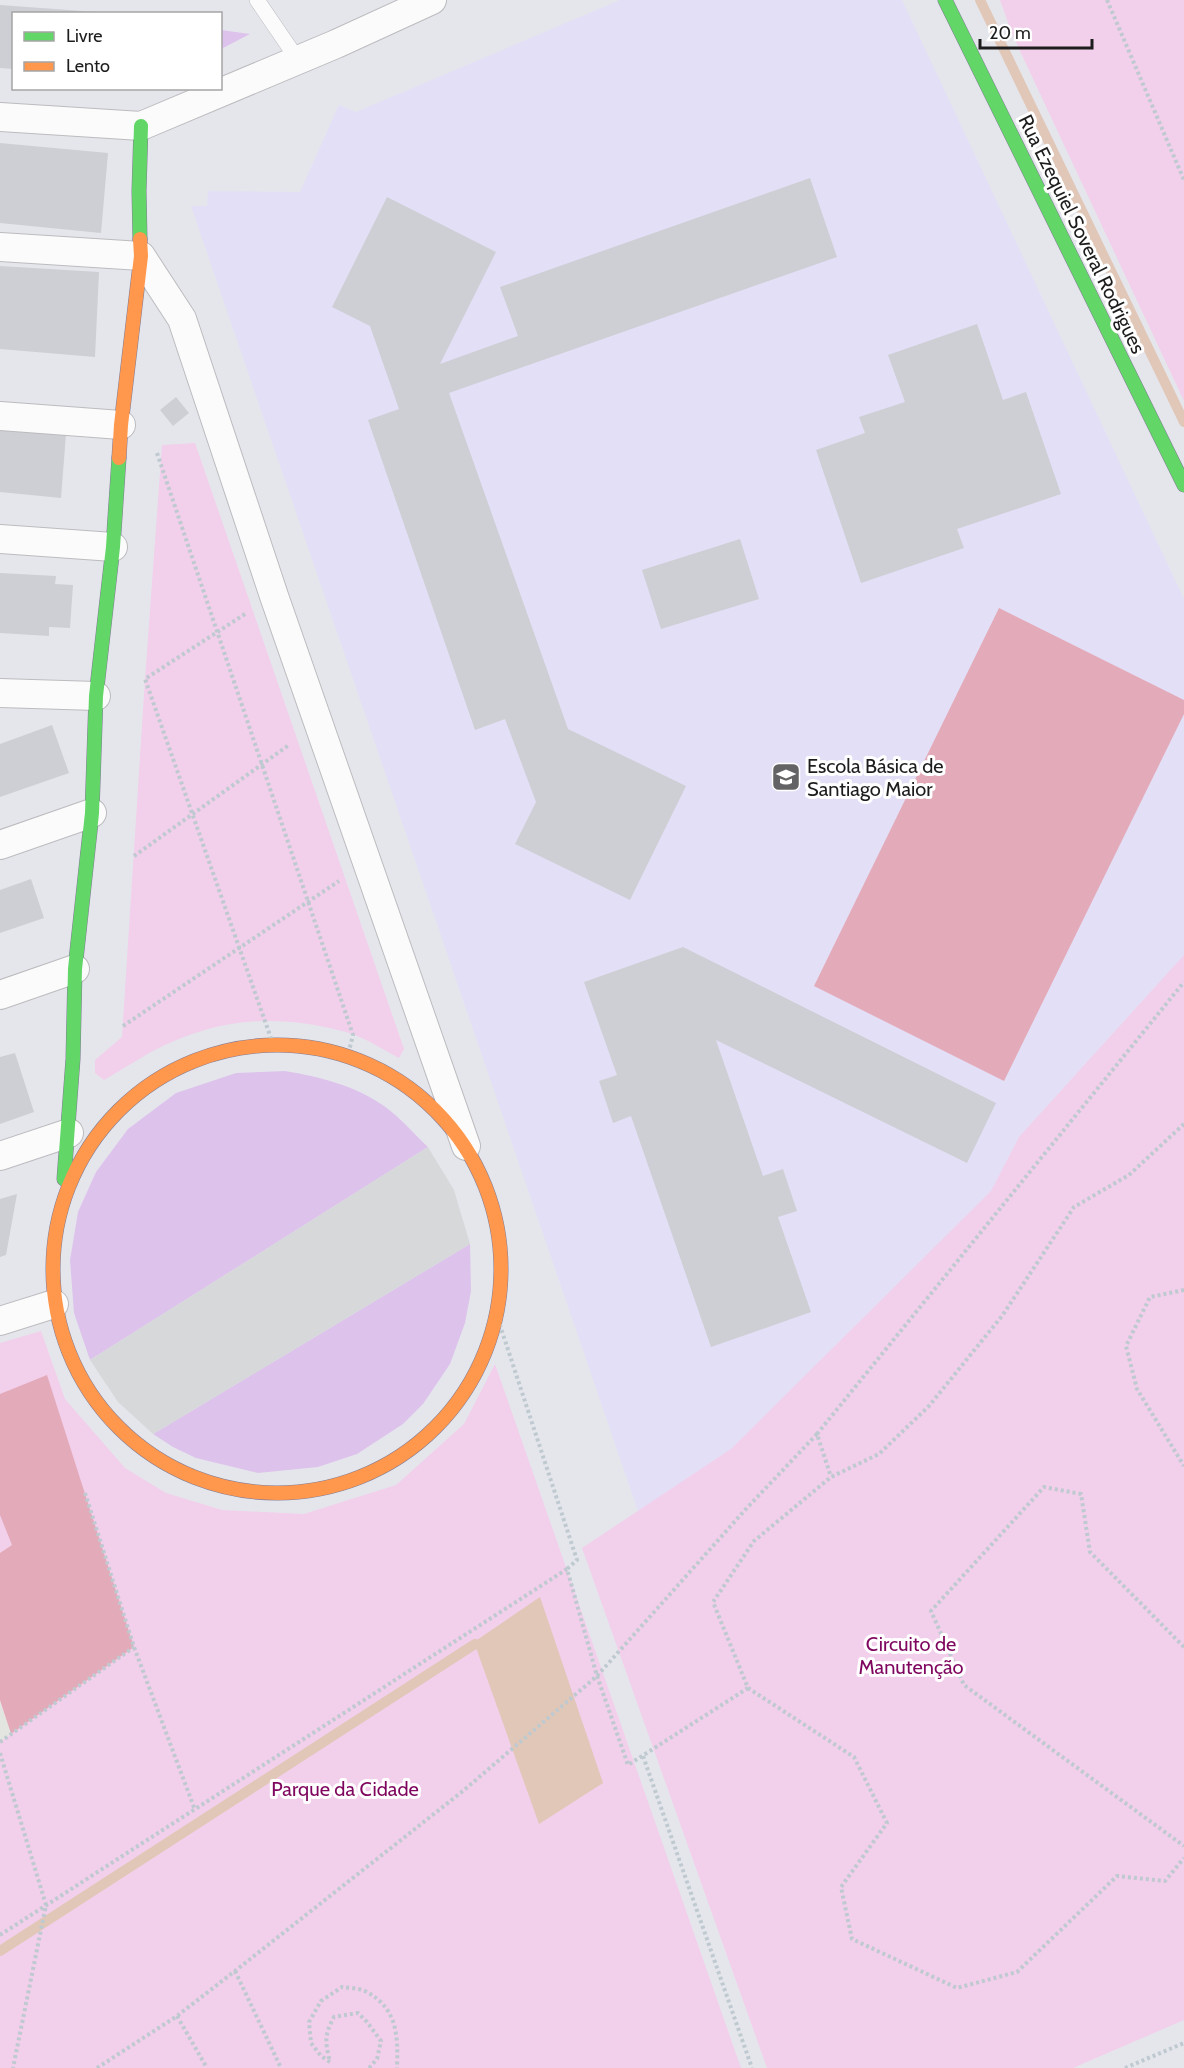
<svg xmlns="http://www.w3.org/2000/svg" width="1184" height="2068" font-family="Cabin,sans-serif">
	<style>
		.education { fill: #e3dff6 }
		.grass { fill: #ddc2ec }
		.park { fill: #f2cfeb }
		.pitch { fill: #e3abb9 }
		.parking { fill: #d7d8da }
		.plaza { fill: #e3e5e0 }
		.water { fill: #e1c7b7 }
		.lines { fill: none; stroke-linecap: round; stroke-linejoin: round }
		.stream { stroke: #e1c7b7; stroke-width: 10 }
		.building { fill: #cdcfd4 }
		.lane-casing { stroke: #bcbcbf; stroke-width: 16 }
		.street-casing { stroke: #bcbcbf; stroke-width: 30 }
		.fast-casing { stroke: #837d96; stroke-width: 15 }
		.slow-casing { stroke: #837d96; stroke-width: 15 }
		.path { stroke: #bec9d0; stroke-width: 4; stroke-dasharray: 3 3; stroke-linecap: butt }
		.lane { stroke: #fbfbfc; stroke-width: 15 }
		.street { stroke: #fbfbfc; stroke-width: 28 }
		.fast { stroke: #63d668; stroke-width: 14 }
		.slow { stroke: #ff974d; stroke-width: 14 }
		.labels { text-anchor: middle; stroke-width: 6; stroke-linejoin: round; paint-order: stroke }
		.street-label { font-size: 20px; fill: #1d1d1d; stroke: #fff }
		.poi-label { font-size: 20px; fill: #1d1d1d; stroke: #fff; text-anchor: start }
		.park-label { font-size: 20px; fill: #7f065f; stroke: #fff }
	</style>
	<rect width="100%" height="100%" fill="#e5e6ec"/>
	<polygon class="education" points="620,0 902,0 1184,599 1184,955 1019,1137 991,1191 731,1449 638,1511 191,206 207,206 208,191 300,192 339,105 356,112"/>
	<g class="grass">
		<polygon points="221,30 250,34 221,49"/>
		<path d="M285,1071c35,6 69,14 99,35 16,11 30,28 44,41l-338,213 -16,-47 -4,-53 8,-48 18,-40 32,-43 48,-36 60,-20z"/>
		<polygon points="470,1244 471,1291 465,1323 450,1364 423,1404 403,1424 357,1454 318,1467 258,1473 196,1458 173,1447 153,1434"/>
	</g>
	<g class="park">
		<polygon points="1000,0 1184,0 1184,401 1013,36"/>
		<path d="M195,443l209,606 -5,9c-17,-9 -35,-21 -53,-26 -71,-19 -130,-14 -195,20 -16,9 -31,19 -47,28l-9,-7v-13l27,-23 23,-358 17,-234z"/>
		<polygon points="1184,955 1184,2020 1073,2068 767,2068 582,1548 731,1449 991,1191 1019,1137"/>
		<polygon points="41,1331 65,1399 125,1468 166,1493 222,1510 304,1514 396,1485 464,1424 495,1364 741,2068 0,2068 0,1343"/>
	</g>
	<g class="pitch">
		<polygon points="999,608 1184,700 1184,714 1004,1081 814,986"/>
		<polygon points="47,1375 134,1647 11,1734 0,1700 0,1553 12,1545 0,1515 0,1394"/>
	</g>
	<polygon class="parking" points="428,1147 454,1190 470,1244 153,1434 118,1402 90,1360"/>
	<polygon class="plaza" points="0,1701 11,1734 0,1742"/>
	<polygon class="water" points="540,1597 603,1783 539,1824 474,1642"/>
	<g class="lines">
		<g class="stream">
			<polyline points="980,0 1184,422"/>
			<polyline points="0,1951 475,1644"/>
		</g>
	</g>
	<g class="building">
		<polygon points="0,5 96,12 96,14 14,14 14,69 0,68"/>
		<polygon points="0,143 108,153 101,233 0,223"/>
		<polygon points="810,178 837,257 449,393 568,729 686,786 630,900 515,844 536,802 505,719 475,730 368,420 399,409 370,326 332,307 387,197 496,252 440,364 518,336 500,287"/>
		<polygon points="0,266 99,272 95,357 0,349"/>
		<polygon points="977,324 1003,400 1026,392 1061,494 957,529 964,548 861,583 816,450 865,433 859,417 905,402 888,355"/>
		<polygon points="176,397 189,413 173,426 160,410"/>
		<polygon points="0,429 66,434 61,498 0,492"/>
		<polygon points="740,539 759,599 661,629 642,570"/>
		<polygon points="0,573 56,576 55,584 73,585 70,628 49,627 49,636 0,633"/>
		<polygon points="52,725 69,773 0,797 0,744"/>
		<polygon points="31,879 44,918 0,933 0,890"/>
		<polygon points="683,947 996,1103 967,1163 716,1040 763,1176 783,1169 797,1211 778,1217 811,1312 711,1347 631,1116 613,1123 599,1081 617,1075 584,982"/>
		<polygon points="15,1053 34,1112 0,1124 0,1057"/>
		<polygon points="17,1194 6,1255 0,1257 0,1199"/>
	</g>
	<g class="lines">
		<g class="lane-casing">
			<polyline id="lane" points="257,0 298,60"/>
		</g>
		<g class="street-casing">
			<g id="street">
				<polyline points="0,117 141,126 336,44 432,0"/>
				<polyline points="0,247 141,256 182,319 274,596 466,1146"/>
				<polyline points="0,416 121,425"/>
				<polyline points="0,539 113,547"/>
				<polyline points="0,693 96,696"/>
				<polyline points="0,845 92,813"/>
				<polyline points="0,995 75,969"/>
				<polyline points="0,1156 69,1133"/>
				<polyline points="0,1321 54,1304"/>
			</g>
		</g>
		<g class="fast-casing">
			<g id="fast">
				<polyline points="945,0 1184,485"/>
				<polyline points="140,239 139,191 141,126"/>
				<polyline points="64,1179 73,1059 75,969 92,813 96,696 113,547 119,458"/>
			</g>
		</g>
		<g class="slow-casing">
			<g id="slow">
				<polyline points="119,458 121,425 141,256 140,239"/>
				<circle cx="277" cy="1269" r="224"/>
			</g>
		</g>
		<g class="path">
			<polyline points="1107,0 1184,180"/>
			<polyline points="157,453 353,1035 348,1055"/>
			<polyline points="245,614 145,679 273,1044"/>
			<polyline points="134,856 289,745"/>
			<polyline points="123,1026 339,881"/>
			<polyline points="1184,1124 1129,1175 1074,1207 1002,1316 929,1406 879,1454 831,1477 754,1541 713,1602 748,1688 854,1757 887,1823 841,1887 852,1939 957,1988 1017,1972 1117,1876 1165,1881 1184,1858"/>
			<polyline points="1184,1290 1150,1297 1126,1346 1137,1389 1184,1466"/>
			<polyline points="496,1313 577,1560 567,1569"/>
			<polyline points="817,1434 1184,982"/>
			<polyline points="85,1493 134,1647 195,1810"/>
			<polyline points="1184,1647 1090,1552 1081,1494 1044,1487 931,1611 964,1685 1184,1846"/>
			<polyline points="0,1742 134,1647"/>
			<polyline points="0,1753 46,1905 13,2068"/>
			<polyline points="643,1756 752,2068"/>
			<polyline points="0,1935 567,1569 597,1676 628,1765 748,1688"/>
			<polyline points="235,1971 281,2068"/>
			<polyline points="177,2016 207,2068"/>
			<polyline points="97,2068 177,2016 235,1971 463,1791 597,1676 745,1510 817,1434 831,1477"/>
			<path d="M369,2068l8,-9 4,-18 -14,-19 -9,-9 -24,4c-10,19 -9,24 -4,45l-9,-6 -10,-13 -2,-21 12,-21 21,-14c7,1 17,1 23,4 33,17 33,45 32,77"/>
			<polyline points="1125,2068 1184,2043"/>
		</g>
		<use href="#lane" class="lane"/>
		<use href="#street" class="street"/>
		<use href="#fast" class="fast"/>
		<use href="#slow" class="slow"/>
	</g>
	<defs>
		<g id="school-square" transform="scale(1.5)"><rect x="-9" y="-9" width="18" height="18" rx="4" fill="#636365" stroke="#fff"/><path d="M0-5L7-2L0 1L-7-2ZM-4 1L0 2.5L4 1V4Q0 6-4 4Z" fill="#fff"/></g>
	</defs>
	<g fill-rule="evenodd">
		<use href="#school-square" x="786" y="777"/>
	</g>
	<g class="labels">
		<g class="street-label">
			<text transform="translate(1082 234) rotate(64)" y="7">Rua Ezequiel Soveral Rodrigues</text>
		</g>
		<g class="poi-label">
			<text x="807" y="773">Escola Básica de<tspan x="807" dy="23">Santiago Maior</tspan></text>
		</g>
		<g class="park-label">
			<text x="911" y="1651">Circuito de<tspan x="911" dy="23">Manutenção</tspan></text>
			<text x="345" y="1796">Parque da Cidade</text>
		</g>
	</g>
	<rect x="12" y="12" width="210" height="78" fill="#ffffff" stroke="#a5a5a5" stroke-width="1.5"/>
	<rect x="24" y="32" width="30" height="9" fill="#63d668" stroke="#a5a5a5" stroke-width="1.5"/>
	<text x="66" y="42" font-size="18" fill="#1d1d1d">Livre</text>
	<rect x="24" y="62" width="30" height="9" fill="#ff974d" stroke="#a5a5a5" stroke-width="1.5"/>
	<text x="66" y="72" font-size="18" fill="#1d1d1d">Lento</text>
	<path d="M980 39v9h112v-9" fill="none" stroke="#1d1d1d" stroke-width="3"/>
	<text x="989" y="39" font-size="18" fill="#1d1d1d" stroke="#ffffff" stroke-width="4.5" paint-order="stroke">20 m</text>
</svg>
